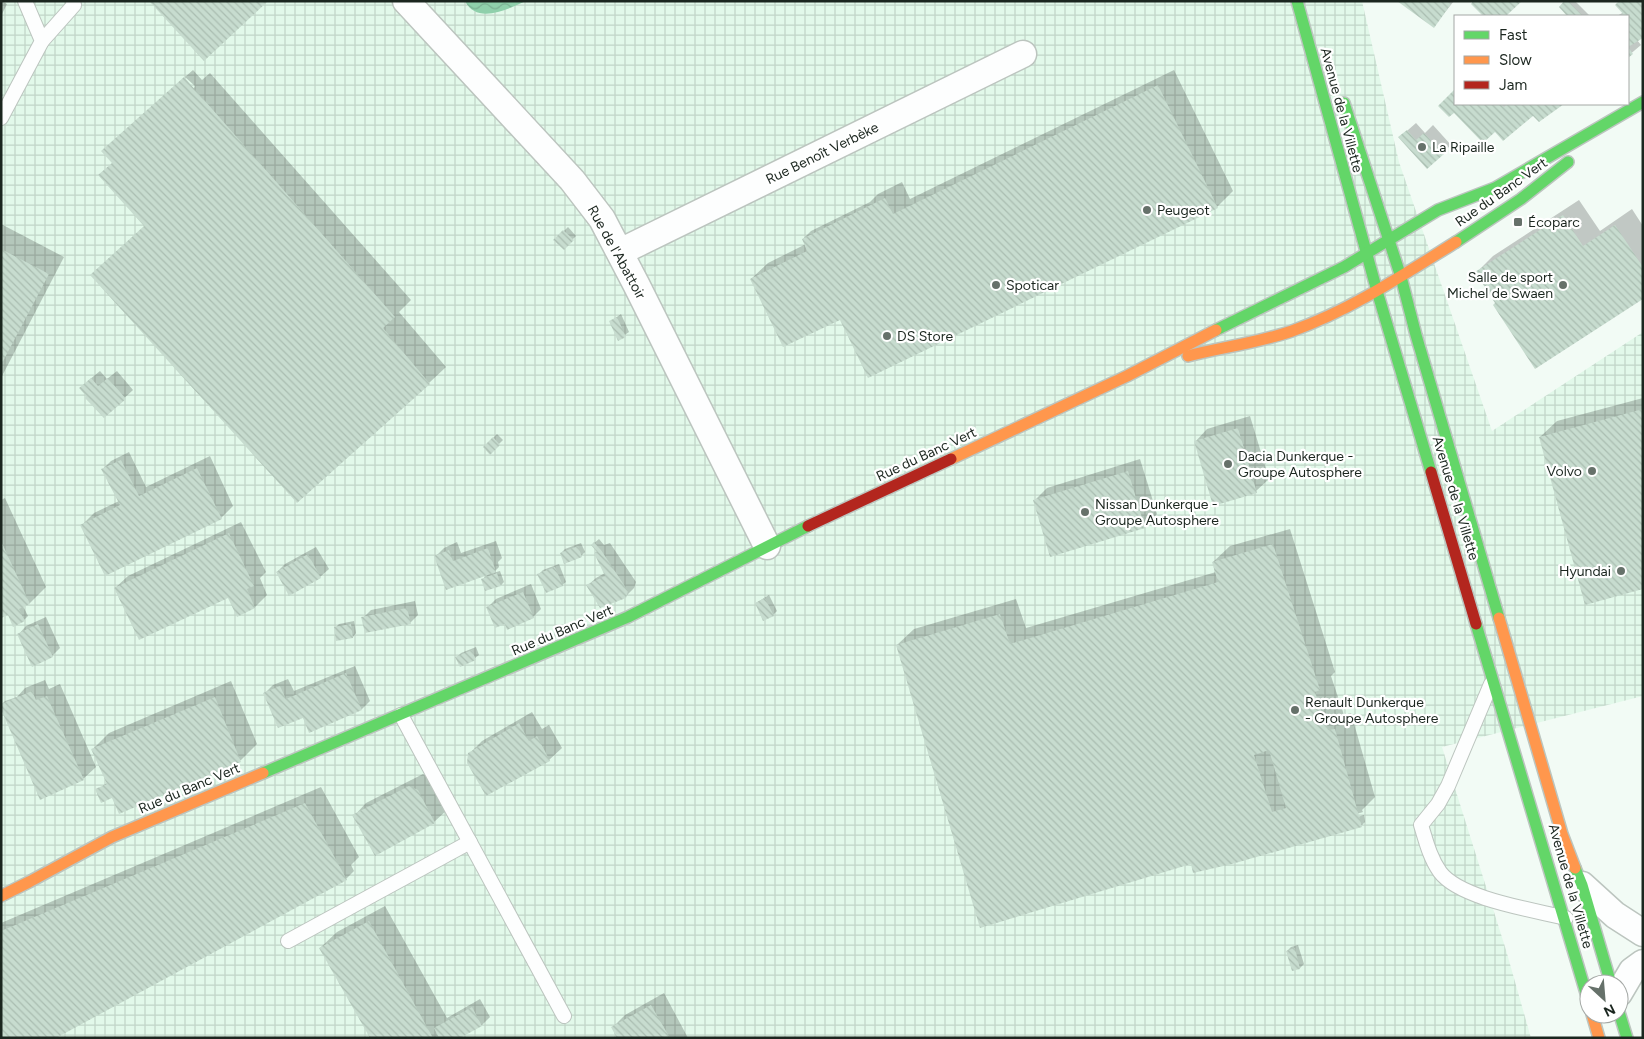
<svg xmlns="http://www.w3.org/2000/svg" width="1644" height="1039" font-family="Figtree,sans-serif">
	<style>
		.industrial { fill: url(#industrial-grid) }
		.water { fill: url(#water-waves) }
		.shadow { fill: #0003 }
		.building { fill: url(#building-back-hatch); fill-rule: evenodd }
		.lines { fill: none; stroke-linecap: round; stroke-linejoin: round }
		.lane-casing { stroke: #bcc5bf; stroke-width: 16 }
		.street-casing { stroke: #bcc5bf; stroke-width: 29 }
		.fast-casing { stroke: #bcc5bf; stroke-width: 14 }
		.slow-casing { stroke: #bcc5bf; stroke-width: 14 }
		.jam-casing { stroke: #bcc5bf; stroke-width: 14 }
		.lane { stroke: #fdfefe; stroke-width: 14 }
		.street { stroke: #fdfefe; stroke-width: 26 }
		.fast { stroke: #63d668; stroke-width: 11 }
		.slow { stroke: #ff974d; stroke-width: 11 }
		.jam { stroke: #b3261e; stroke-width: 11 }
		.poi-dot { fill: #66716a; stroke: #fff; stroke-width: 2 }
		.labels { text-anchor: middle; stroke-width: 4.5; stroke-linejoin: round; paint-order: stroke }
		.street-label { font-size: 14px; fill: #1b261f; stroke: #fff }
		.poi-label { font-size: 14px; fill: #1b261f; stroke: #fff; text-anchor: start }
	</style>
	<defs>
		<pattern id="industrial-grid" width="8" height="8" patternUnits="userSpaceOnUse" patternTransform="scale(1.25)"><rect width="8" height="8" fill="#e2f9ea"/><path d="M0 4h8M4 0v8" fill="none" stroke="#c1d5c8"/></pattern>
		<pattern id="water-waves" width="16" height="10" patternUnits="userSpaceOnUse" patternTransform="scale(1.25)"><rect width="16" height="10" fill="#8fd0ab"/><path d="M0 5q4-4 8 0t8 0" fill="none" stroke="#7bb293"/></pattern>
		<pattern id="building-back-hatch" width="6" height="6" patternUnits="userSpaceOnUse" patternTransform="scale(1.25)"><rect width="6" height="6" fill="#c7dccf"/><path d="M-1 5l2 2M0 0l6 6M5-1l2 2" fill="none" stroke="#aabdb1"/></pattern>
	</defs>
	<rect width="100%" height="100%" fill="#f2fbf5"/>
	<polygon class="industrial" points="1,1 1362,1 1399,162 1492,431 1643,332 1643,696 1442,747 1506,950 1531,1038 1,1038"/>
	<path class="water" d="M465,1h61c-18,8 -49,24 -61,0z"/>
	<g class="shadow">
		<polygon points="1,1 7,4 1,16"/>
		<polygon points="1399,1 1454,1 1434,26"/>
		<polygon points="1566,1 1575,1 1590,16 1569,16 1561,7"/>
		<polygon points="1643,1 1637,40 1641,45 1628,56 1628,16 1617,16"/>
		<polygon points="193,70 202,80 210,73 411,300 399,312 446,367 429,383 145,225 195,86 185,77"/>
		<polygon points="1174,70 1233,191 1217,207 840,318 751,279 768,263 806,244 803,239 811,231 870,202 878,194 902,182 910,199"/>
		<polygon points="1455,91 1455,104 1562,104 1539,120 1533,114 1495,130 1440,106"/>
		<polygon points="1416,123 1425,133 1433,125 1451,145 1427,167 1400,137"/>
		<polygon points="1579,200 1600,231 1632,209 1643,226 1643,297 1496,303 1477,272 1493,256"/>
		<polygon points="1,224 64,257 1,378"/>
		<polygon points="568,227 576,236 564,248 555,240"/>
		<polygon points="621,314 629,332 619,339 610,322"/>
		<polygon points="100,371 107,379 117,371 133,390 104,417 89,380"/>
		<polygon points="1643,398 1643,588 1540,437 1557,421"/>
		<polygon points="1250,416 1269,479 1256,491 1195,442 1207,429"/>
		<polygon points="497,434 503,440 490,453 484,447"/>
		<polygon points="129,452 146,487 210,456 233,506 221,518 82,525 94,513 119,501 103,469 111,461"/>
		<polygon points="1140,459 1157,514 1145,527 1034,501 1047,488"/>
		<polygon points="5,498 46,587 30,603 23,606 28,616 24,620 14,611 1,616 1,500"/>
		<polygon points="241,522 266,572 260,578 267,595 255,607 228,596 115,588 128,576"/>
		<polygon points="1290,529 1335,672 1331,676 1344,715 1351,713 1375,797 1362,810 1363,812 1331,822 1331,825 1364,815 1365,822 1362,825 1315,839 1192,864 897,645 914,629 1016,599 1026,628 1216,572 1213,562 1230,546"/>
		<polygon points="599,539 604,545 610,543 636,582 634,588 625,597 587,586 596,578 605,573 595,553 597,551 592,545"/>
		<polygon points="496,541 502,558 498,562 499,567 493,573 500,571 504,582 501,585 483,579 489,573 436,556 444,548 457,542 461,553"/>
		<polygon points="581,543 585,552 581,556 561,553 565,549"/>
		<polygon points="316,547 329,569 320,577 277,572 285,564"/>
		<polygon points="559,564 566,582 562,585 539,574 543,570"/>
		<polygon points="531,584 541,609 533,617 505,622 487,608 496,599"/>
		<polygon points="769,595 777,611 773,615 756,603"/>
		<polygon points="415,601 418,615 410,623 363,618 371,610"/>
		<polygon points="46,617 60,648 52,656 18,635 26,626"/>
		<polygon points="354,621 356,633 353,637 335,628 339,624"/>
		<polygon points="476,647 479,655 475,658 460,665 457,657 461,653"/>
		<polygon points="355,666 370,701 362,709 309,731 303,717 265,693 273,685 288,679 294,691"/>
		<polygon points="45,680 49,689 60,684 96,767 83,779 1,705 5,701 17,697 25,688"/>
		<polygon points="231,681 257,744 241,760 120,812 112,797 97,790 107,783 93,749 109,733"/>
		<polygon points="532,712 542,729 549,725 562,748 549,760 469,754 482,741"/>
		<polygon points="423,774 430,778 447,810 434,822 354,816 366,803"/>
		<polygon points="321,787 359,857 351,865 354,871 346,879 1,1038 1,923"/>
		<polygon points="385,906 447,1018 480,999 490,1017 482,1025 458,1038 371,1038 320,948 337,932"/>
		<polygon points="1298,945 1304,964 1300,968 1293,970 1287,951 1291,947"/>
		<polygon points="664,993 688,1038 619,1038 613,1027 625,1015"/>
	</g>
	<g class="building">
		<polygon points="149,1 268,1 204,61"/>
		<polygon points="1397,1 1447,1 1451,4 1434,28"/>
		<polygon points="1473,1 1522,1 1506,16 1483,16 1471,4"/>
		<polygon points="1564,1 1568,1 1583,16 1567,16 1559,7"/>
		<polygon points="1619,1 1643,1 1643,38 1628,47 1633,54 1628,58 1628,16 1619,16 1623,14 1615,5"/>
		<polygon points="184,77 395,317 383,328 430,384 297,503 90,275 144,226 98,175 112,163 101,151"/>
		<polygon points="1158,85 1218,208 868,378 840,320 783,347 750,279 807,251 802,239 885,198 893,214"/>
		<polygon points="1455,89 1455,104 1501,104 1504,107 1507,104 1564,104 1539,122 1533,116 1503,141 1495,132 1483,143 1454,113 1449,117 1438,106"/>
		<polygon points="1407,130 1416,140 1424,133 1444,154 1427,169 1398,137"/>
		<polygon points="1563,215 1583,246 1615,225 1643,267 1643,299 1535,369 1493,305 1495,303 1475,272"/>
		<polygon points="563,230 574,240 564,250 553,240"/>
		<polygon points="1,249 49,274 1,365"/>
		<polygon points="617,317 626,337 618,341 609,321"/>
		<polygon points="91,378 98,386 108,378 126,399 104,418 85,398 86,396 79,388"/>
		<polygon points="1643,409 1643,589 1585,605 1539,437"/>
		<polygon points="1238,428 1257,493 1213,506 1194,441"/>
		<polygon points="493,437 500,445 490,455 483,447"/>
		<polygon points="121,460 139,496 197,468 222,519 105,576 80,525 120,505 101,469"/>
		<polygon points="1128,471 1145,528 1050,557 1033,500"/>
		<polygon points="229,533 254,586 247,589 255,608 237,617 228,598 139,640 114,588"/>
		<polygon points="1,541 30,604 19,609 25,621 13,627 8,615 1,618"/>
		<polygon points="594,542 601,550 628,591 626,598 600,608 586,585 605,576 594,553 597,552 591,545"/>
		<path d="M1273,544l47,146 -5,2 13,38 7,-1 27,98 -130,37 -39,9 -2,-9 -211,64 -84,-283 104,-31 10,30 208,-62 -6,-20zM1269,750l17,58 -14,4 -18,-57z"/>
		<polygon points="578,546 582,557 564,564 560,553"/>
		<polygon points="488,548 496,572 446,590 434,556 449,550 453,561"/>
		<polygon points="308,554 321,578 289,596 276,572"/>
		<polygon points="555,567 563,586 546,593 537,574"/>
		<polygon points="497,573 501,586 485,591 481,579"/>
		<polygon points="523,592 534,618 507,630 505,624 495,628 486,607"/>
		<polygon points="765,598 774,616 763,621 755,603"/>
		<polygon points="407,608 411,624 365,633 361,617"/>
		<polygon points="38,624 53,657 32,667 17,634"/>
		<polygon points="351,624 353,638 336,641 334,627"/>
		<polygon points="472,650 476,660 460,667 455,657"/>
		<polygon points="346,673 362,710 309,733 303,718 278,728 263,693 280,686 286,699"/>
		<polygon points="32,691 36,700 47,696 84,780 40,800 1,709 1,704"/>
		<polygon points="215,697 241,762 119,814 112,798 101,803 95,789 107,784 91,749"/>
		<polygon points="519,723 529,741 537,736 550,761 486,796 467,763 468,753"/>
		<polygon points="409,786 418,790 435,823 375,856 352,815"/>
		<polygon points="305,803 347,880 56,1038 1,1038 1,931"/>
		<polygon points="369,921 433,1038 370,1038 319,948"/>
		<polygon points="1295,948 1300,969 1292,971 1286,951"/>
		<polygon points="651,1005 670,1038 617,1038 611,1027"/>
		<polygon points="472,1007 482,1026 460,1038 439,1038 434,1028"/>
	</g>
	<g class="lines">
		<g class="lane-casing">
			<g id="lane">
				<polyline points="42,41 74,5 73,1"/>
				<polyline points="1,118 42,41 25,1"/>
				<path d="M1491,684l-43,102 -10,18 -17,21c5,16 9,33 19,47 20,27 94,38 126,46"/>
				<polyline points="401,715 564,1016"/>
				<polyline points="288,941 470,842"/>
			</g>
		</g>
		<g class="street-casing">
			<g id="street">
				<polyline points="406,1 572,180 602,219 636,284 767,546"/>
				<polyline points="620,252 1023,54"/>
				<polyline points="1582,885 1615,915 1643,933"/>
				<polyline points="1619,993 1632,971 1643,963"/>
			</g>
		</g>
		<g class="fast-casing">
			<g id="fast">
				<polyline points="1297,1 1377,291 1431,472"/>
				<polyline points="1344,103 1401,277 1416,335 1499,618"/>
				<polyline points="1456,242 1521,199 1568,162"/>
				<polyline points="1216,330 1344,267 1438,210 1495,188 1643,102"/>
				<polyline points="1476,624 1589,1003"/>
				<polyline points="263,773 628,617 808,526"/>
				<polyline points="1575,868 1582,885 1611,984"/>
				<polyline points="1619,1012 1627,1038"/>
			</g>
		</g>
		<g class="slow-casing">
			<g id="slow">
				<path d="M1188,356c35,-9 70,-13 104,-25 59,-21 111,-56 164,-89"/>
				<polyline points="951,459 1127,376 1216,330"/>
				<polyline points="1499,618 1562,834 1575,868"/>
				<polyline points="1,896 29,882 112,837 263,773"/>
				<polyline points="1592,1014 1599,1038"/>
			</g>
		</g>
		<g class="jam-casing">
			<g id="jam">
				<polyline points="1431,472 1476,624"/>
				<polyline points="808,526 951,459"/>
			</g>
		</g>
		<use href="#lane" class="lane"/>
		<use href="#street" class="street"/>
		<use href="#fast" class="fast"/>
		<use href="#slow" class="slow"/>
		<use href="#jam" class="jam"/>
	</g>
	<g class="poi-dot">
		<circle cx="1422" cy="147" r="5"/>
		<circle cx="1147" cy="210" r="5"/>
		<rect x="1513" y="217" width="10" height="10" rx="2.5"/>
		<circle cx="996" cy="285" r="5"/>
		<circle cx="1563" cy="285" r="5"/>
		<circle cx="887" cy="336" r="5"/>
		<circle cx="1228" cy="464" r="5"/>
		<circle cx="1592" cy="471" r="5"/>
		<circle cx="1085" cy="512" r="5"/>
		<circle cx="1621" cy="571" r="5"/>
		<circle cx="1295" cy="710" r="5"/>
	</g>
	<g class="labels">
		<g class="street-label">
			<text transform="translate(1342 110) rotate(75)" y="5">Avenue de la Villette</text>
			<text transform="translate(822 153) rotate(-26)" y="5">Rue Benoît Verbèke</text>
			<text transform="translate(1501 192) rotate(-35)" y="5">Rue du Banc Vert</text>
			<text transform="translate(617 252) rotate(61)" y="5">Rue de l'Abattoir</text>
			<text transform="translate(926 454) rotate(-25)" y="5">Rue du Banc Vert</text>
			<text transform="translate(1456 498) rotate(73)" y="5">Avenue de la Villette</text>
			<text transform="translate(562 630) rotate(-23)" y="5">Rue du Banc Vert</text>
			<text transform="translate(189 788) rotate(-23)" y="5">Rue du Banc Vert</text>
			<text transform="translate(1571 886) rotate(74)" y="5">Avenue de la Villette</text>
		</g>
		<g class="poi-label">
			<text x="1432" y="152">La Ripaille</text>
			<text x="1157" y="215">Peugeot</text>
			<text x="1528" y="227">Écoparc</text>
			<text x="1553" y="282" text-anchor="end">Salle de sport<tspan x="1553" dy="16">Michel de Swaen</tspan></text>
			<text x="1006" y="290">Spoticar</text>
			<text x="897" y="341">DS Store</text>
			<text x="1238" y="461">Dacia Dunkerque -<tspan x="1238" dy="16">Groupe Autosphere</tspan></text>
			<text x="1582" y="476" text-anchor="end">Volvo</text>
			<text x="1095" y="509">Nissan Dunkerque -<tspan x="1095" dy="16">Groupe Autosphere</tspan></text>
			<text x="1611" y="576" text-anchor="end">Hyundai</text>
			<text x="1305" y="707">Renault Dunkerque<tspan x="1305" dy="16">- Groupe Autosphere</tspan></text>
		</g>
	</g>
	<rect width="1644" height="1039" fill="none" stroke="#1b261f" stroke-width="5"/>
	<rect x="1454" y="15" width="175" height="90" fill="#ffffff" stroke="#a4a8a5"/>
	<rect x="1464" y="31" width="25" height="8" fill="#63d668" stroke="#a4a8a5"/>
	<text x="1499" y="40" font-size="15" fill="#1b261f">Fast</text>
	<rect x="1464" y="56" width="25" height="8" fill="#ff974d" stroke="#a4a8a5"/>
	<text x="1499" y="65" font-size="15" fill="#1b261f">Slow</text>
	<rect x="1464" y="81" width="25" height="8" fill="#b3261e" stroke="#a4a8a5"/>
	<text x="1499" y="90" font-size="15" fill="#1b261f">Jam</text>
	<g transform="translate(1604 999) rotate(154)"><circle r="24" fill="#ffffff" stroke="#a4a8a5"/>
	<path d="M0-4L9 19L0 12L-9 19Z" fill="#66716a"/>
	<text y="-8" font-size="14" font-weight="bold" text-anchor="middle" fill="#1b261f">N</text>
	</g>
</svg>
